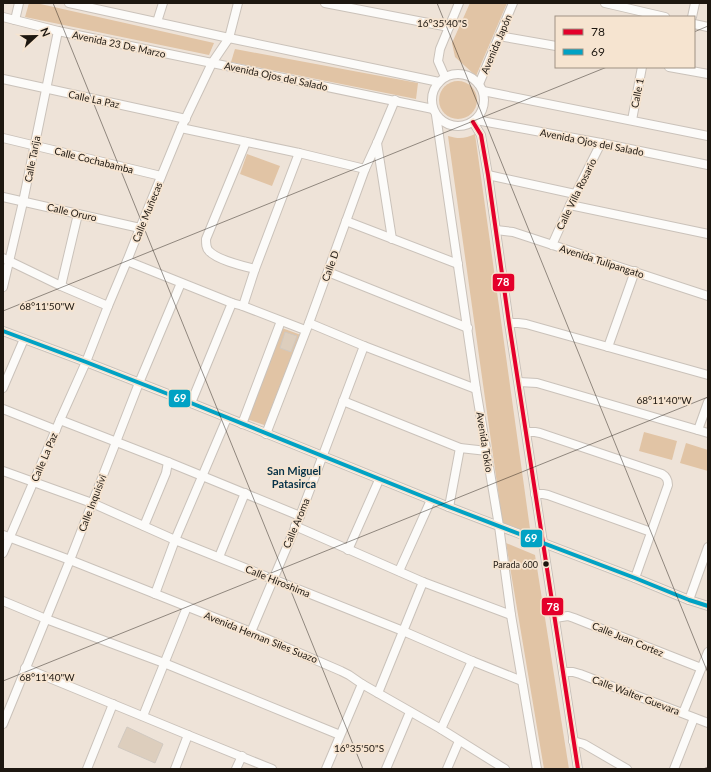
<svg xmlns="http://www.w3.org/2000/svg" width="711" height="772" font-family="Lato,sans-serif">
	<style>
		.green { fill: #e1c4a5 }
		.building { fill: #ddcebd; stroke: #d1c9c0 }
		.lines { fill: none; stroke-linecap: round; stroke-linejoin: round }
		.minor-casing { stroke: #cac2ba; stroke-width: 10 }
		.minor { stroke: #fcfbf9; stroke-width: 8 }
		.bus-1-casing { stroke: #f6e4d0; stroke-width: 7 }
		.bus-2-casing { stroke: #f6e4d0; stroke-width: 7 }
		.bus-1 { stroke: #e4002b; stroke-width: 4 }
		.bus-2 { stroke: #01a2c4; stroke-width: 4 }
		.ticks { fill: none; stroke: #1d1710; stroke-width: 1; stroke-opacity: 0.45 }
		.bus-dot { fill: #1d1710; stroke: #f6e4d0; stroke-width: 1.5 }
		.labels { text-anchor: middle; stroke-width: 3.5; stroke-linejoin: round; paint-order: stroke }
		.bus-label { font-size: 9px; fill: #1d1710; stroke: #f6e4d0; text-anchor: end }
		.street-label { font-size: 10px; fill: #1d1710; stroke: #f6e4d0 }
		.neighbourhood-label { font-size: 11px; font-weight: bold; fill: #073248; stroke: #f6e4d0 }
		.ticks-label { font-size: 10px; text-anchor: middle; fill: #1d1710; stroke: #f6e4d0; stroke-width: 3.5; stroke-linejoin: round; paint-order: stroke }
		.line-badge { stroke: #f6e4d0; stroke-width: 1.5 }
		.badge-label { font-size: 11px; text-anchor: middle; font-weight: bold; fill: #fff }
	</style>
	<rect width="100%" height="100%" fill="#eee3d8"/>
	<g class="green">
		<polygon points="29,3 36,3 214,43 209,55 25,17"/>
		<polygon points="470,3 507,3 476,76 455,57 452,43"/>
		<polygon points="235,49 418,83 416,99 231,62"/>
		<circle cx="458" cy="100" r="19"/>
		<path d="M475,134l56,402 -28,-10 -55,-390c10,3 17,3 27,-2z"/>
		<polygon points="247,154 280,166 272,186 240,174"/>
		<polygon points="282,328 301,335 267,426 247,419"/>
		<polygon points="644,432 677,441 672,460 639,451"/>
		<polygon points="686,443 708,450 708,471 680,463"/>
		<polygon points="506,543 535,555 569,769 544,769"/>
	</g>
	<g class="building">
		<polygon points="285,332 297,336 291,352 280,348"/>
		<polygon points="127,727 163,744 155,763 118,747"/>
	</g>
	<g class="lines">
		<g class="minor-casing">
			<g id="minor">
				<polyline points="69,3 229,38 439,82"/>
				<polyline points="325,3 449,27"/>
				<polyline points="605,3 665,17"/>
				<polyline points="3,17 58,31 433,109"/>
				<polyline points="692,17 695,3"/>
				<polyline points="15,20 19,3"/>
				<polyline points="157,22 163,3"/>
				<polyline points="694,24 708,27"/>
				<polyline points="499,36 556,46"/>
				<polyline points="669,67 708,74"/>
				<circle cx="458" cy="100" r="26"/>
				<polyline points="445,77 438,61 440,49 459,3"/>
				<polyline points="3,79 186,119"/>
				<polyline points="479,84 513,3"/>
				<polyline points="483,91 708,136"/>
				<polyline points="436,115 476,389 499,526 511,615 537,769"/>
				<polyline points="476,120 601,143 708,165"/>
				<polyline points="632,120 642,67"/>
				<polyline points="473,122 481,135 488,175 509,323 578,769"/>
				<polyline points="181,128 299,153 365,169"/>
				<polyline points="3,138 161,176"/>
				<path d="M246,142l-40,97c0,5 0,9 3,12 8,9 34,15 46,18"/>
				<polyline points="377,143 392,239"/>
				<polyline points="488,175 575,194"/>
				<polyline points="3,197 78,214 140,228"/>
				<polyline points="570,205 708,234"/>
				<polyline points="346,221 458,264"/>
				<polyline points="496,230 513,232 708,296"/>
				<polyline points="552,245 570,205 601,143"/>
				<polyline points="3,258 61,286 108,306"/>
				<polyline points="127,261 232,303 243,306 305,330"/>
				<polyline points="328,272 468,328"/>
				<polyline points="61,286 78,214"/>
				<polyline points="3,287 23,202 58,31"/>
				<polyline points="243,306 255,269 299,153"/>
				<polyline points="309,323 364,346 476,389"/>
				<polyline points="509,323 518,323 526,324 708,375"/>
				<polyline points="3,331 86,362 191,403 449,507 635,578 689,600 708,606"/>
				<polyline points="608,347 635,271"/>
				<polyline points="519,382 537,383 708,433"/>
				<polyline points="3,388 24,339"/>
				<polyline points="343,401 460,448 487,451"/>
				<polyline points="191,403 232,303"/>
				<polyline points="3,409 56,430"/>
				<polyline points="60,420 168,462 300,516"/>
				<polyline points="242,424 281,321"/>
				<polyline points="698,430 708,402"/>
				<path d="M526,432h9l5,1 122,41c5,3 6,6 6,11l-33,93"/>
				<polyline points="266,434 309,323 365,169 377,143 395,100"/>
				<polyline points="3,471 92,503 175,540 403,631 472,661 522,681"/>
				<polyline points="535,494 543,494 548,495 651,532"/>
				<polyline points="449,507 460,448"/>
				<polyline points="144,526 166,473 168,462"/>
				<polyline points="295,526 423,582 511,615"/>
				<polyline points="3,535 70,560 251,632 341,671 349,675 362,684 441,729 505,769"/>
				<polyline points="348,550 379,480"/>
				<polyline points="3,553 60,420 86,362 108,306 127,261 140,228 181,128 212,63 229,38 238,3"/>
				<polyline points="219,557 245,493"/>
				<polyline points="399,571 431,500"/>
				<polyline points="155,594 175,540 227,418"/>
				<polyline points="689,600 708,547"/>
				<polyline points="3,601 46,619 164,663 340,735"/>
				<polyline points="555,618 568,616 574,618 701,668"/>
				<polyline points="251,632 300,516 364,346"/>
				<polyline points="25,668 188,735 272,769"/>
				<polyline points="563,672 573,672 580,674 708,723"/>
				<polyline points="378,693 423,582"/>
				<polyline points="683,713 708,652"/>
				<polyline points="143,716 187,607"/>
				<polyline points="3,724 70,560 139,383 181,283"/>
				<polyline points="441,729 472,661"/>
				<polyline points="573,741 584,744 627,769"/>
				<polyline points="87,769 113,704"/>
				<polyline points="175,769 188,735"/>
				<polyline points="236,769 242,756"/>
				<polyline points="326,769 362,684"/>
				<polyline points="386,769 410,712"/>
				<polyline points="447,769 459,741"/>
				<polyline points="674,769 694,718"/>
			</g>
		</g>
		<use href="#minor" class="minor"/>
		<g class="bus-1-casing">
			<polyline id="bus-1" points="473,122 481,135 488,175 509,323 578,769"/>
		</g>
		<g class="bus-2-casing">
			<polyline id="bus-2" points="3,331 86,362 191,403 449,507 635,578 689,600 708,606"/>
		</g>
		<use href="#bus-1" class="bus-1"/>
		<use href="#bus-2" class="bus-2"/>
	</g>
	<path class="ticks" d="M53,3l310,766M437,3l271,670M694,32l14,-6M3,311l604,-244M3,681l705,-284M703,769l5,-2"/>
	<circle class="bus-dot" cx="546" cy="564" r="3.5"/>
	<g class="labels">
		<g class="bus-label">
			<text x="538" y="568">Parada 600</text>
		</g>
		<g class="street-label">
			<text transform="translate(119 44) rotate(12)" y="4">Avenida 23 De Marzo</text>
			<text transform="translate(496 44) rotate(-67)" y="4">Avenida Japón</text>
			<text transform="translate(276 76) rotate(12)" y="4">Avenida Ojos del Salado</text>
			<text transform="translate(637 93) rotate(-79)" y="4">Calle 1</text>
			<text transform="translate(94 99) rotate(12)" y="4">Calle La Paz</text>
			<text transform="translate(592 142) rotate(11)" y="4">Avenida Ojos del Salado</text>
			<text transform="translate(32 159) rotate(-79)" y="4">Calle Tarija</text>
			<text transform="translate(94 160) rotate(14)" y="4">Calle Cochabamba</text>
			<text transform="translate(576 194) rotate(-64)" y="4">Calle Villa Rosario</text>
			<text transform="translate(72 212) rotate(13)" y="4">Calle Oruro</text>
			<text transform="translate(147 212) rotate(-68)" y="4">Calle Muñecas</text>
			<text transform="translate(602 261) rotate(18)" y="4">Avenida Tulipangato</text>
			<text transform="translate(330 266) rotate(-70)" y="4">Calle D</text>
			<text transform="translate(485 442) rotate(81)" y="4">Avenida Tokio</text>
			<text transform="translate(44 457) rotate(-67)" y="4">Calle La Paz</text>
			<text transform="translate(92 503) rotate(-69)" y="4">Calle Inquisivi</text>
			<text transform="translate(296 523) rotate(-67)" y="4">Calle Aroma</text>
			<text transform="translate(278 581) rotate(22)" y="4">Calle Hiroshima</text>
			<text transform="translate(261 637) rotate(22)" y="4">Avenida Hernan Siles Suazo</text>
			<text transform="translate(628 639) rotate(22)" y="4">Calle Juan Cortez</text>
			<text transform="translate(636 695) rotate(21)" y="4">Calle Walter Guevara</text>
		</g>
		<g class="neighbourhood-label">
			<text x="294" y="475">San Miguel<tspan x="294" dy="13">Patasirca</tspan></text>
		</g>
	</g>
	<g class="ticks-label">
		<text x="442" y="27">16°35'40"S</text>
		<text x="47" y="310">68°11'50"W</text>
		<text x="664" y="404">68°11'40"W</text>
		<text x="47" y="681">68°11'40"W</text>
		<text x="359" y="752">16°35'50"S</text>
	</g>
	<g class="line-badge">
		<rect x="492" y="273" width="23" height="19" rx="4" fill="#e4002b"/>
		<rect x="168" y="389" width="23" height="19" rx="4" fill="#01a2c4"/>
		<rect x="520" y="529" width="23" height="19" rx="4" fill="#01a2c4"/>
		<rect x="541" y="597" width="23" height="19" rx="4" fill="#e4002b"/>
	</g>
	<g class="badge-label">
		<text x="503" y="286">78</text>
		<text x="180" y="402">69</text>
		<text x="531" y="542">69</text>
		<text x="553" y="611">78</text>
	</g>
	<rect width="711" height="772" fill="none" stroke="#1d1710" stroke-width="8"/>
	<rect x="555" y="16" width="140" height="52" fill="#f6e4d0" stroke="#9f9283"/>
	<rect x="563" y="29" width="20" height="6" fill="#e4002b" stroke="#9f9283"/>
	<text x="591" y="36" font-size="12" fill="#1d1710">78</text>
	<rect x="563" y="49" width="20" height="6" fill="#01a2c4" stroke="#9f9283"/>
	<text x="591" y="56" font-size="12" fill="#1d1710">69</text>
	<g transform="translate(36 36) rotate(68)" stroke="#f6e4d0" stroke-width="3" paint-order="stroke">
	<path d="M0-3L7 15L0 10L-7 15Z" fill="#1d1710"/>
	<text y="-6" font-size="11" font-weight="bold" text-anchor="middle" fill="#1d1710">N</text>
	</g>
</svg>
